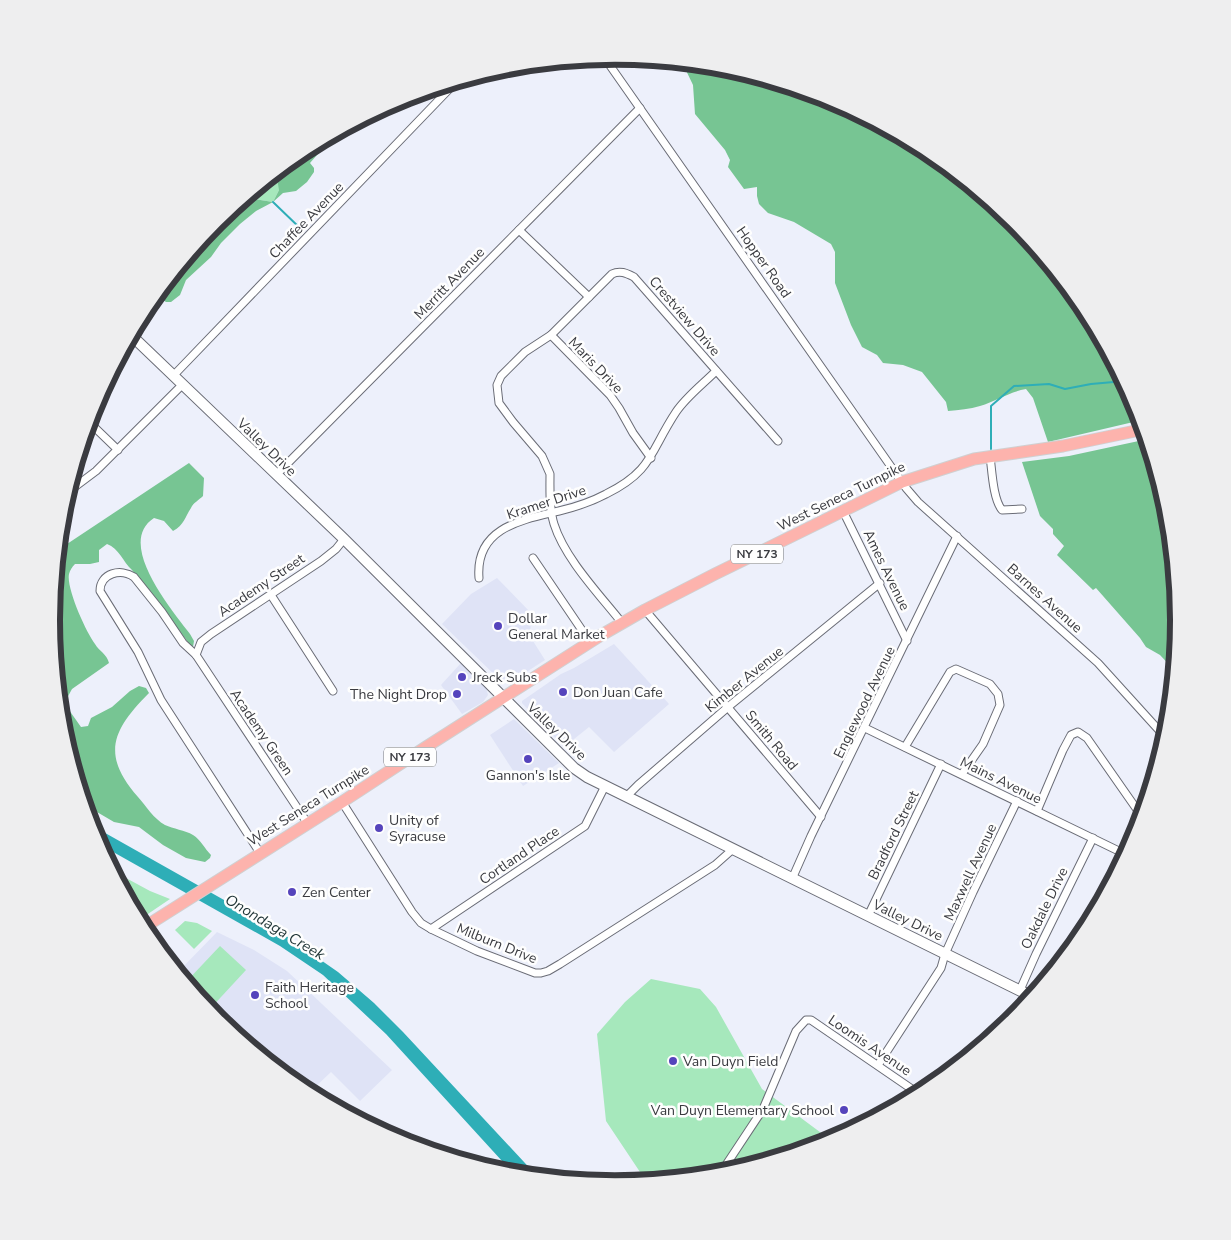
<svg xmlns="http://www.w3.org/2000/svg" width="1231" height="1240" font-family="'Nunito Sans',sans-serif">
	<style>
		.built { fill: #dfe3f6 }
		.green { fill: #a6e8bc }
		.forest { fill: #77c593 }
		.water { fill: #2eaeb7 }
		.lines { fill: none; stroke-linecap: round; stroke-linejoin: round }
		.stream { stroke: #2eaeb7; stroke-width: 2 }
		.street-casing { stroke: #6a6c76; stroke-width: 9 }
		.secondary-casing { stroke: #6a6c76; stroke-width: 12 }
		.primary-casing { stroke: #d0d0d1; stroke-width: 13 }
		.street { stroke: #fff; stroke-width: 7 }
		.secondary { stroke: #fff; stroke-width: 10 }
		.primary { stroke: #fdb3ad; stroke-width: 11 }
		.poi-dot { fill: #5544bc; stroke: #fefefe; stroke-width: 2 }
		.labels { text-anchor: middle; stroke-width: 5; stroke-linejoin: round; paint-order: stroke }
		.shield { fill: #fefefe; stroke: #757679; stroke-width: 1 }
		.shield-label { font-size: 12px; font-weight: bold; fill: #3a3b40 }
		.street-label { font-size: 14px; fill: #3a3b40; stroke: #fefefe }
		.poi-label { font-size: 14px; fill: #3a3b40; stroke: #fefefe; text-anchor: start }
		.water-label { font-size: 15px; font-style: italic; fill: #1f3436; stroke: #fefefe }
		.rim { fill: none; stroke: #3a3b40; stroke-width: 6 }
	</style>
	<rect width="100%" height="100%" fill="#edf0fb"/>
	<g class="built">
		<polygon points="497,578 532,614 530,632 533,641 545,660 517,678 507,682 498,678 442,624 471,594"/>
		<polygon points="614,644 669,704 614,752 589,727 564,747 522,703 522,701 561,674 574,668"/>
		<polygon points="461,663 486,687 488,695 483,702 462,714 441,685"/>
		<polygon points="514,719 559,763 523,786 490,735"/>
		<polygon points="217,932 254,950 287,971 392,1070 360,1101 331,1072 309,1093 302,1089 216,1019 178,972"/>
	</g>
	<g class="green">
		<polygon points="283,167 279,190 273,202 248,198 236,205"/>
		<polygon points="113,871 150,891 170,899 139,920"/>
		<polygon points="185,921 197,923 212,931 194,949 175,930"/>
		<polygon points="220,946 246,970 209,1010 186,982"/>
		<polygon points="651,979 700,989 716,1007 762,1089 832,1141 725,1173 646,1181 606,1121 597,1034 625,1002"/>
	</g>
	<g class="forest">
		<path d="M682,62l44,5 106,32 97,52 86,70 70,86 52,97 5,16 -94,22 -15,-44 -7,-9c-17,3 -30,12 -46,17 -10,3 -21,4 -32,5l-2,-9 -24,-30 -19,-7 -20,-2 -6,-8 -15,-8 -11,-22 -16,-42v-31l-4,-8 -37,-22 -26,-9 -9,-9 -2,-8v-9l-13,2 -16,-22 2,-7 -5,-10 -30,-36 -2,-29z"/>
		<polygon points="337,132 310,163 314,168 314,172 307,182 296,191 283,193 273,202 256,211 240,224 221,243 211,257 186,280 180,295 171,302 166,302 160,298 157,293 217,221 247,198 273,202 279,190 276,172 302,151"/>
		<polygon points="1148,439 1169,510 1180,620 1175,671 1160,655 1146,647 1140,638 1096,588 1093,590 1057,555 1064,546 1053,534 1053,529 1040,516 1022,462 1069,456"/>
		<path d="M189,463l15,15 -1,18c-4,4 -10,7 -12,12 -6,9 -7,17 -18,23l-9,-10 -10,-3c-39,25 18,92 36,116l4,7 -1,6 -2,-1 -59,-76c-9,-8 -13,-22 -25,-26l-8,6v12l-9,2h-15c-3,3 -5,6 -6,10 -3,14 17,58 26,70 4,7 12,10 14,19l-37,26 -6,11 3,10 12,17 7,-1 3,-8 21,-11 18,-16 9,-5 7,2 3,5c-37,37 -48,62 -11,104 8,9 16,22 27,28 8,4 20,5 28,10 7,4 12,14 18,20l-1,3 -5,4 -19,-4 -23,-13 -24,-18 -25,-5 -29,-17 -23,-75 -11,-110 7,-70z"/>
	</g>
	<polygon class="water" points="91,825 279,931 338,972 374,1003 403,1032 537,1176 514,1174 386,1034 323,975 280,946 99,844"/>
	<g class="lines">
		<g class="stream">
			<polyline points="273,202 302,230"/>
			<polyline points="991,449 991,406 1014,386 1049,384 1065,389 1091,384 1125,381"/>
		</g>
		<g class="street-casing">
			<g id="street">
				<polyline points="604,57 906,488 918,502 1098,663 1166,738"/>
				<polyline points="519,230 589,297"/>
				<polyline points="551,335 610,395 619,408 633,433 651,458"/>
				<polyline points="173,376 457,81"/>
				<polyline points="89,422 118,450"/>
				<path d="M990,456c2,15 3,43 12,54l20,-1"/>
				<polyline points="276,475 640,108"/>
				<polyline points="68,492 96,471 182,385"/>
				<polyline points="843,511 907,641"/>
				<polyline points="533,558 590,642"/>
				<path d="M479,578c-4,-50 42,-58 80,-67 17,-4 32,-9 47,-17 47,-23 44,-43 70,-82 10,-15 27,-28 40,-41"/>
				<polyline points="271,595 333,691"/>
				<polyline points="645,610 821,817"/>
				<path d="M622,623c-22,-28 -57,-64 -68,-99 -5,-15 -4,-34 -4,-50l-8,-18 -29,-34 -14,-19 -2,-18 4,-9 24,-24 26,-17 61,-61c8,-4 14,-1 22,3l144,164"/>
				<polyline points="196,655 201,642 211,634 321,561 336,549 344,539"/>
				<polyline points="865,728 1127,855"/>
				<polyline points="905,747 950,672 956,669 990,684 998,694 1000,705 983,744 962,774"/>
				<polyline points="627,796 638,785 728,707 880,583"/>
				<polyline points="342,802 412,912 421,923 431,929 477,951 535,973 541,973 548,971 560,964 715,865 733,849"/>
				<polyline points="1037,811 1063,750 1071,735 1078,732 1087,738 1138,811 1139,818 1122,852"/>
				<path d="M260,853l-99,-153 -23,-48 -38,-61c0,-18 21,-23 34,-14l28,35 21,31 13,12 112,169"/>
				<polyline points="792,879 811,836 957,536"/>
				<polyline points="868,916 941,764"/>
				<polyline points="431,929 585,826 605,786"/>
				<polyline points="1020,990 1036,954 1093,838"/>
				<polyline points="878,1065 941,968 945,954 973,892 1017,801"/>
				<polyline points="720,1174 763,1109 796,1031 806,1020 811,1020 919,1094"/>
			</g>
		</g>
		<g class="secondary-casing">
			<polyline id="secondary" points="131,335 344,539 574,768 587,777 1033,997"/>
		</g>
		<g class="primary-casing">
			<polyline id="primary" points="143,928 342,802 426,747 598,637 645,610 715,574 902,482 974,459 1063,446 1145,429"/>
		</g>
		<use href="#street" class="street"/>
		<use href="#secondary" class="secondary"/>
		<use href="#primary" class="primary"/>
	</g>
	<g class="poi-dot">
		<circle cx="498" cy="626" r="5"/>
		<circle cx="462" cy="677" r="5"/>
		<circle cx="563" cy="692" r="5"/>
		<circle cx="457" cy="694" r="5"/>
		<circle cx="528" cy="759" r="5"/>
		<circle cx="379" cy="828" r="5"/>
		<circle cx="292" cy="892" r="5"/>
		<circle cx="255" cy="995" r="5"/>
		<circle cx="673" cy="1061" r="5"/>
		<circle cx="844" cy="1110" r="5"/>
	</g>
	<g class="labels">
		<g class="shield">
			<rect x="731" y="544.5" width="52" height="19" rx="4"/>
			<rect x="384" y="747.5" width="52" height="19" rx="4"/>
		</g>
		<g class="shield-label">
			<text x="757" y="558">NY 173</text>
			<text x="410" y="761">NY 173</text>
		</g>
		<g class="street-label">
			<text transform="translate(306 220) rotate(-46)" y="5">Chaffee Avenue</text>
			<text transform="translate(764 262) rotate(55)" y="5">Hopper Road</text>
			<text transform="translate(449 283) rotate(-46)" y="5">Merritt Avenue</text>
			<text transform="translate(685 316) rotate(49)" y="5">Crestview Drive</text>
			<text transform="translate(596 365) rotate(46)" y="5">Maris Drive</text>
			<text transform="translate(267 447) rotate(44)" y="5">Valley Drive</text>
			<text transform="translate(841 496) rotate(-26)" y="5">West Seneca Turnpike</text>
			<text transform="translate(546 502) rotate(-18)" y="5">Kramer Drive</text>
			<text transform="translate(887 570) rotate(64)" y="5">Ames Avenue</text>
			<text transform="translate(261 585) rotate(-34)" y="5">Academy Street</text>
			<text transform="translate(1045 598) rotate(42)" y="5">Barnes Avenue</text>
			<text transform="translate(744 679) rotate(-39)" y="5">Kimber Avenue</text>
			<text transform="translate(864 702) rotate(-64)" y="5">Englewood Avenue</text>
			<text transform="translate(557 731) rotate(44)" y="5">Valley Drive</text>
			<text transform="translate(262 732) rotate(56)" y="5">Academy Green</text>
			<text transform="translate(772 740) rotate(50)" y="5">Smith Road</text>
			<text transform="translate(1001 780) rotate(26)" y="5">Mains Avenue</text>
			<text transform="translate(308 805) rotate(-32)" y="5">West Seneca Turnpike</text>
			<text transform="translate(893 835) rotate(-64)" y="5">Bradford Street</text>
			<text transform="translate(519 855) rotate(-34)" y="5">Cortland Place</text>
			<text transform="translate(970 872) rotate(-65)" y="5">Maxwell Avenue</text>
			<text transform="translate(1044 908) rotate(-64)" y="5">Oakdale Drive</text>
			<text transform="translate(908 920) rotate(26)" y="5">Valley Drive</text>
			<text transform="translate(497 943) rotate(22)" y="5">Milburn Drive</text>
			<text transform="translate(870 1045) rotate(34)" y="5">Loomis Avenue</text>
		</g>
		<g class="poi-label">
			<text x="508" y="623">Dollar<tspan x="508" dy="16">General Market</tspan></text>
			<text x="472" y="682">Jreck Subs</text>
			<text x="573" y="697">Don Juan Cafe</text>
			<text x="447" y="699" text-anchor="end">The Night Drop</text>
			<text x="528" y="780" text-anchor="middle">Gannon's Isle</text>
			<text x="389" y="825">Unity of<tspan x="389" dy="16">Syracuse</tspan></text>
			<text x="302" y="897">Zen Center</text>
			<text x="265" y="992">Faith Heritage<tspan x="265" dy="16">School</tspan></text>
			<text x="683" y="1066">Van Duyn Field</text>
			<text x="834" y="1115" text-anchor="end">Van Duyn Elementary School</text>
		</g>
		<g class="water-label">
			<text transform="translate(275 927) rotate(31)" y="5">Onondaga Creek</text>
		</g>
	</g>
	<path d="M0 0H1231V1240H0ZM60 620a555 555 0 1 1 1110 0a555 555 0 1 1-1110 0Z" fill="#eeeeef" fill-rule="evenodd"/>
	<path class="rim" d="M60 620a555 555 0 1 1 1110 0a555 555 0 1 1-1110 0Z"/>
</svg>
